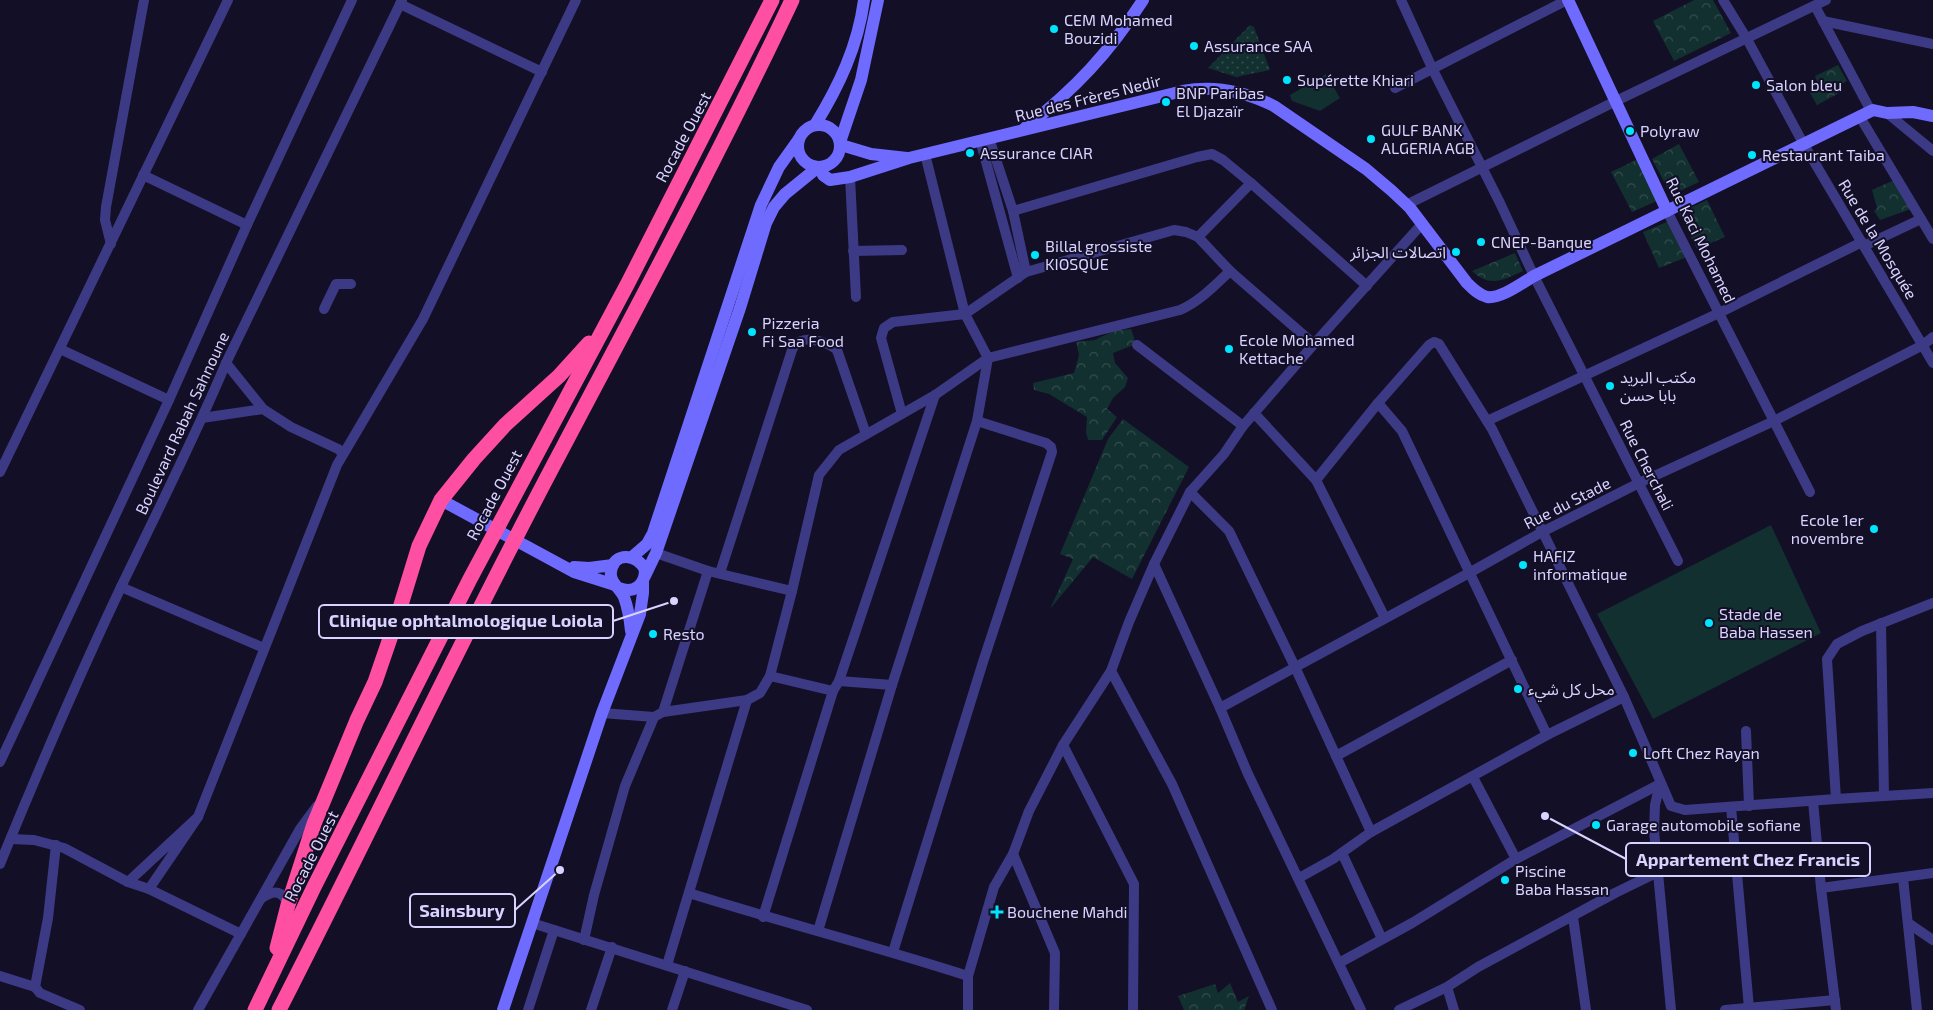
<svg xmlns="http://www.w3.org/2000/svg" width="1933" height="1010" font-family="'Exo 2','Noto Sans Arabic',sans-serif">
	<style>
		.grass { fill: url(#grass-dots) }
		.park { fill: url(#park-crowns) }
		.pitch { fill: #12302f }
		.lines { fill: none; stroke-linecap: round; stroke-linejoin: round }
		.street { stroke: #3d3a85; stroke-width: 10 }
		.secondary { stroke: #6f6bff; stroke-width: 12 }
		.highway { stroke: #ff4fa3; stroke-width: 15 }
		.poi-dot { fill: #00e5ff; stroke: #130f26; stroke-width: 2 }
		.labels { text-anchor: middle; stroke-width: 4; stroke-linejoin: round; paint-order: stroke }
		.poi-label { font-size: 16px; fill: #d9d4ff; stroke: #130f26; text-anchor: start }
		.street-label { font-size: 16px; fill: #d9d4ff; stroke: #130f26 }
		.leader { fill: none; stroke: #d9d4ff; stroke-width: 2 }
		.callout-dot { fill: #d9d4ff; stroke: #130f26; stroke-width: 2 }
		.callout { fill: #130f26; stroke: #d9d4ff; stroke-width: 2 }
		.callout-label { font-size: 18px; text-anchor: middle; font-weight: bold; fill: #d9d4ff }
	</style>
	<defs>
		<pattern id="grass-dots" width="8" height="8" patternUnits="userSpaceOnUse" patternTransform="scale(1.25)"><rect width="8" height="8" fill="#12302f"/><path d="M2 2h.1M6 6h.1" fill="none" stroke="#344d4e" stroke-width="1.8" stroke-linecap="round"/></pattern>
		<pattern id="park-crowns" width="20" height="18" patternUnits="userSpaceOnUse" patternTransform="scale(1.25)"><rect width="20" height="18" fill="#12302f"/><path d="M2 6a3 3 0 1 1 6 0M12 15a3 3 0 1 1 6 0" fill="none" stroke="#344d4e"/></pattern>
	</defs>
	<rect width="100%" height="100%" fill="#130f26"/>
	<polygon class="grass" points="1250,25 1254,27 1270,70 1236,77 1208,68"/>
	<g class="park">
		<polygon points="1694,0 1713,0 1731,33 1674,61 1653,21"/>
		<polygon points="1838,65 1847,81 1838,85 1841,92 1817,105 1810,93 1819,87 1815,76"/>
		<polygon points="1679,144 1699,182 1671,195 1652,159"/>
		<polygon points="1638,159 1659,200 1632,212 1611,172"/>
		<polygon points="1894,180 1911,209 1880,220 1874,211 1877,208 1872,190"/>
		<polygon points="1707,200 1725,237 1697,249 1679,213"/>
		<polygon points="1669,221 1687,257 1659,268 1643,232"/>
		<path d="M1515,253l8,18c-20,9 -33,17 -51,0z"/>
		<polygon points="1131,329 1136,344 1113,353 1115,363 1128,378 1125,387 1113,398 1107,409 1117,417 1102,440 1088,440 1086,432 1087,417 1049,394 1034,390 1033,383 1074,373 1079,355 1076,342 1095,340 1113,331"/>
		<polygon points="1123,419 1189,467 1132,579 1093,557 1050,609 1073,559 1060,554 1108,439"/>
		<polygon points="1230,983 1238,1002 1249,996 1244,1010 1184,1010 1178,996 1215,984 1218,993"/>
	</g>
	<g class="pitch">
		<polygon points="1326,74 1340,98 1320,111 1292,101 1290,95"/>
		<polygon points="1771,525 1821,633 1653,719 1597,614"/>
	</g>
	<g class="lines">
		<g class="street">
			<polyline points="1401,0 1433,70 1500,203 1534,276 1678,561"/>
			<polyline points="1723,0 1747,39 1803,143 1933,363"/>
			<polyline points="400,4 542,72"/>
			<polyline points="1815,6 1871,111"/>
			<polyline points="1823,21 1933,44"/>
			<polyline points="1395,88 1567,0"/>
			<polyline points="1887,113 1933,151"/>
			<polyline points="1860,117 1933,239"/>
			<polyline points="989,138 1013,211 1026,272"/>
			<polyline points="980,140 1018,278"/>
			<polyline points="925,154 965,314 1026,272 1174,230 1186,232 1198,237 1230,271 1314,344"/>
			<polyline points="143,175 247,225"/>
			<polyline points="850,177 856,297"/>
			<polyline points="1406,205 1616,101 1826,0"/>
			<polyline points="1013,211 1197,157 1212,154 1223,160 1251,183 1367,286"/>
			<polyline points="1667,211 1810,492"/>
			<polyline points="1198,237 1251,183"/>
			<polyline points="111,244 105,220 106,207 144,0"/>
			<polyline points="1864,246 1921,219"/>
			<polyline points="853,251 902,250"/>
			<polyline points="324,309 336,284 351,284"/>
			<polyline points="1137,345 1243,426"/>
			<polyline points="60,349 169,400"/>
			<polyline points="226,363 263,409 291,427 338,449 343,453"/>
			<polyline points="1378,403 1402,431 1547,735"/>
			<polyline points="1254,413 1316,480 1385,618"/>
			<polyline points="202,418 263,409"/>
			<polyline points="1487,421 1719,313 1862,242"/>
			<polyline points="0,472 228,0"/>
			<polyline points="1316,480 1378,403 1429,345 1434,342 1439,344 1492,429 1624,697 1671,806 1685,810 1836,799 1933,793"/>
			<polyline points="1190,492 1229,531 1295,667 1371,832"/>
			<polyline points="656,553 708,571 792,591"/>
			<polyline points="1154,564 1220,708 1248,774 1361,1010"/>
			<path d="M720,573l72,-223c2,-4 5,-8 9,-9 9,-4 29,2 36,9l29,84"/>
			<polyline points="121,587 264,648"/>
			<polyline points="1881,623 1884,796"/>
			<polyline points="1111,671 1172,784 1272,1010"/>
			<polyline points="770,676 833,691"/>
			<polyline points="839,681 892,685"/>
			<polyline points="1220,708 1469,573 1542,532 1639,483 1774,421 1923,345 1933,337"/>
			<polyline points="663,712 708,571"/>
			<polyline points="602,713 654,717 663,712 747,700 760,693 770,676 792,591 819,475 839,450 935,395 988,358 965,314 893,322 884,328 881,338 902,414"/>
			<polyline points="1746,731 1749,806"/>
			<polyline points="1063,745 1134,884 1133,1010"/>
			<polyline points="1336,756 1512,660"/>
			<polyline points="0,762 169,400 247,225 352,0"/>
			<polyline points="1473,777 1516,859"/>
			<polyline points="1660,784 1655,805 1654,831 1671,1010"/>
			<polyline points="1836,799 1827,659 1837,644 1862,631 1933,603"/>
			<polyline points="1813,801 1821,888 1836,1010"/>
			<polyline points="1731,807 1749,1008"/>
			<polyline points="198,817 337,465 423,319 576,0"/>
			<polyline points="11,839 34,840 64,848 128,882 149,889 241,934"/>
			<polyline points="1342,853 1382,939"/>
			<polyline points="1013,854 1055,953 1054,1010"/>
			<path d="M0,864c38,-93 78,-186 121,-277 36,-75 73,-148 105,-224l176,-363"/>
			<polyline points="1299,878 1333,859 1371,832 1547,735 1624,697"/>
			<polyline points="1903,878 1917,1010"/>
			<polyline points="128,882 198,817 149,889"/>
			<polyline points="1821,888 1933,873"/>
			<path d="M689,893c92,29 186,53 279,83"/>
			<path d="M262,898c13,-9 21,-7 26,7"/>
			<polyline points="763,917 833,691 839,681 935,395"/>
			<polyline points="1573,917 1586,1010"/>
			<polyline points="532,923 807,1010"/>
			<polyline points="1908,923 1933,940"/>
			<path d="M818,931l74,-246 85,-264 11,-63 192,-48c20,-9 34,-24 50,-39"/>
			<polyline points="584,940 594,895 625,786 654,717"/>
			<polyline points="893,952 983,662 1052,452 1051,447 1046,443 977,421"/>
			<polyline points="1339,963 1412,923 1516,859 1660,784"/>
			<polyline points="667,965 747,700"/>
			<polyline points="0,976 35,987 40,993 80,1010"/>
			<polyline points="35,987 48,918 56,845"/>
			<polyline points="1447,987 1454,1010"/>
			<polyline points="198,1010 300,829 317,806"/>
			<polyline points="528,1010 554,930"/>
			<polyline points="591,1010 612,947"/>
			<polyline points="672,1010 685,971"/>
			<polyline points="968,1010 968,976 994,887 1013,854 1029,811 1063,745 1111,671 1129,622 1154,564 1190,492 1224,454 1243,426 1314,344 1421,225"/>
			<polyline points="1399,1010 1447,987 1478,967 1615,893 1658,872"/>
			<polyline points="1725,1010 1835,1000"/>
		</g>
		<g class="secondary">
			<polyline points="1568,0 1667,211"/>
			<circle cx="819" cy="146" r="21"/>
			<path d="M815,125c24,-39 43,-79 49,-125"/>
			<path d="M1025,128c50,-39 84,-75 118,-128"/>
			<polyline points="840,142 861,80 878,0"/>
			<polyline points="841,145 871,154 907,158"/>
			<path d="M820,168l3,7 7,5 20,-3 59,-19 274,-67c31,-6 63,1 91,15l92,63 26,22 18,17 57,75c6,6 12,12 20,14 14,2 35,-14 47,-21l339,-166 14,3 26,-1 20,4"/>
			<polyline points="441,500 574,572 615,585"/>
			<polyline points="632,557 647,544 653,533 761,205 779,167 799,139"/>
			<polyline points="574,567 589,568 613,565"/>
			<polyline points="645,576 656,553 740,308 766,223 774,207 785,194 817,168"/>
			<path d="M619,588c15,6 26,-3 26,-18 -7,-16 -31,-19 -34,1 -2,11 9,17 13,26 4,11 6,23 7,34"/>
			<polyline points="503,1010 602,713 640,614 643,593 643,582"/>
		</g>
		<g class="highway">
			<polyline points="277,948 288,905 314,824 357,720 375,682 396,621 419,546 441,500 474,459 505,425 559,376 589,343"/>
			<polyline points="255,1010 314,887 470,579 628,283 772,0"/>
			<path d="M279,1010c95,-186 184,-375 282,-559 79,-150 159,-298 231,-451"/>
		</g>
	</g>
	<g class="poi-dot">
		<circle cx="1054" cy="29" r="5"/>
		<circle cx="1194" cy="46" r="5"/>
		<circle cx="1287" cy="80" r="5"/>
		<circle cx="1756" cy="85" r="5"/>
		<circle cx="1166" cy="102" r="5"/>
		<circle cx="1630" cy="131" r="5"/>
		<circle cx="1371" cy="139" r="5"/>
		<circle cx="970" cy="153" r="5"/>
		<circle cx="1752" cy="155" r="5"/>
		<circle cx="1481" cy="242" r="5"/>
		<circle cx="1456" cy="252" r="5"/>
		<circle cx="1035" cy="255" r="5"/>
		<circle cx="752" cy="332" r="5"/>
		<circle cx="1229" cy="349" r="5"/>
		<circle cx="1610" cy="386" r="5"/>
		<circle cx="1874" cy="529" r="5"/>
		<circle cx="1523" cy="565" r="5"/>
		<circle cx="1709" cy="623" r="5"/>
		<circle cx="653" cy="634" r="5"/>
		<circle cx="1518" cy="689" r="5"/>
		<circle cx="1633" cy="753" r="5"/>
		<circle cx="1596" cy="825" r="5"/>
		<circle cx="1505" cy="880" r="5"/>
		<path d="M994.5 904.5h5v5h5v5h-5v5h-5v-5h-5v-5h5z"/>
	</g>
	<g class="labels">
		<g class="poi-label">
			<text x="1064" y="26">CEM Mohamed<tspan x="1064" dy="18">Bouzidi</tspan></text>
			<text x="1204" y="52">Assurance SAA</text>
			<text x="1297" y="86">Supérette Khiari</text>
			<text x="1766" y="91">Salon bleu</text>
			<text x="1176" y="99">BNP Paribas<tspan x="1176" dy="18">El Djazaïr</tspan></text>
			<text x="1381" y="136">GULF BANK<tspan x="1381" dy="18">ALGERIA AGB</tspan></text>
			<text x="1640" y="137">Polyraw</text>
			<text x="980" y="159">Assurance CIAR</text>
			<text x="1762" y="161">Restaurant Taiba</text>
			<text x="1491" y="248">CNEP-Banque</text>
			<text x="1045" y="252">Billal grossiste<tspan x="1045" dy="18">KIOSQUE</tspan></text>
			<text x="1446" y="258" text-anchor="end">اتصالات الجزائر</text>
			<text x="762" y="329">Pizzeria<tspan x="762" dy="18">Fi Saa Food</tspan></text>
			<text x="1239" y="346">Ecole Mohamed<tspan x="1239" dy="18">Kettache</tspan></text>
			<text x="1620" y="383">مكتب البريد<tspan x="1620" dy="18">بابا حسن</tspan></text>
			<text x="1864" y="526" text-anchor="end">Ecole 1er<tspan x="1864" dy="18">novembre</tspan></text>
			<text x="1533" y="562">HAFIZ<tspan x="1533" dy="18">informatique</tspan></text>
			<text x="1719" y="620">Stade de<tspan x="1719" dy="18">Baba Hassen</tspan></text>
			<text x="663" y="640">Resto</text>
			<text x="1528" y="695">محل كل شيء</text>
			<text x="1643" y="759">Loft Chez Rayan</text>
			<text x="1606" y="831">Garage automobile sofiane</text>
			<text x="1515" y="877">Piscine<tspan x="1515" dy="18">Baba Hassan</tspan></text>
			<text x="1007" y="918">Bouchene Mahdi</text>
		</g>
		<g class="street-label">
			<text transform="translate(1088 98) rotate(-14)" y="6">Rue des Frères Nedir</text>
			<text transform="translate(683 137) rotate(-62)" y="6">Rocade Ouest</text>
			<text transform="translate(1878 239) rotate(59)" y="6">Rue de la Mosquée</text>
			<text transform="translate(1701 240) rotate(64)" y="6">Rue Kaci Mohamed</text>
			<text transform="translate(182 423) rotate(-65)" y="6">Boulevard Rabah Sahnoune</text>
			<text transform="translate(1647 465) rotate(63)" y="6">Rue Cherchali</text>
			<text transform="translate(494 495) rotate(-62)" y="6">Rocade Ouest</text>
			<text transform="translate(1567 503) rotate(-27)" y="6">Rue du Stade</text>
			<text transform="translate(311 856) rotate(-63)" y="6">Rocade Ouest</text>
		</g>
	</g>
	<path class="leader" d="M674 601L613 621M1545 816L1626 859M560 870L515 910"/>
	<g class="callout-dot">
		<circle cx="674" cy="601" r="5"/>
		<circle cx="1545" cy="816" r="5"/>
		<circle cx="560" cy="870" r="5"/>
	</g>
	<g class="callout">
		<rect x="319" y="605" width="294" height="33" rx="5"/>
		<rect x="1626" y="843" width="244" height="33" rx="5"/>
		<rect x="410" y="894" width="105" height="33" rx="5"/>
	</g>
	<g class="callout-label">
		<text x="466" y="627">Clinique ophtalmologique Loiola</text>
		<text x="1748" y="866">Appartement Chez Francis</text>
		<text x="462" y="917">Sainsbury</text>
	</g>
</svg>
